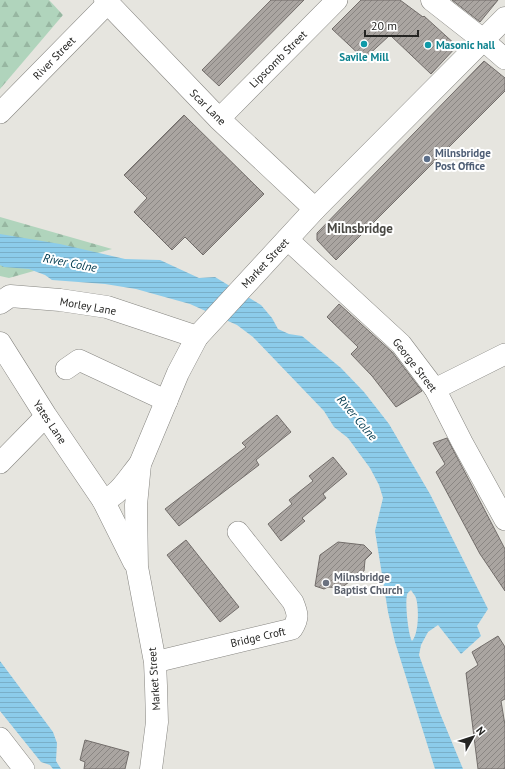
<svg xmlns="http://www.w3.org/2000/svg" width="505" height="769" font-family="'PT Sans',sans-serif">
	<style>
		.forest { fill: url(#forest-firs) }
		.water { fill: url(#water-rules); fill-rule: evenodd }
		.building { fill: url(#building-hatch); stroke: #726d6a }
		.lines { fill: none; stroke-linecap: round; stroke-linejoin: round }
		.minor-casing { stroke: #868580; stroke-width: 22 }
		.tertiary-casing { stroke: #868580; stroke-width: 23 }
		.secondary-casing { stroke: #868580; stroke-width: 23 }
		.minor { stroke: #fff; stroke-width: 21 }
		.tertiary { stroke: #fff; stroke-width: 22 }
		.secondary { stroke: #fff; stroke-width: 22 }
		.culture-dot { fill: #0f9aa8; stroke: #fff; stroke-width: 1.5 }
		.service-dot { fill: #5c6f8a; stroke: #fff; stroke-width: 1.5 }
		.worship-dot { fill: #6b7280; stroke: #fff; stroke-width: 1.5 }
		.labels { text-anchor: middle; stroke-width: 4; stroke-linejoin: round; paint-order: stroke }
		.culture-label { font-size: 11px; font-weight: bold; fill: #0d838f; stroke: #fff; text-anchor: start }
		.street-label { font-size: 11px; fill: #252523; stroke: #fff }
		.service-label { font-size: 11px; font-weight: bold; fill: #4e5e75; stroke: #fff; text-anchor: start }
		.worship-label { font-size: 11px; font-weight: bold; fill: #5b616d; stroke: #fff; text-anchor: start }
		.water-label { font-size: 12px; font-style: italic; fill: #003a4e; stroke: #fff }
		.quarter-label { font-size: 13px; font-weight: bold; fill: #494843; stroke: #fff }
	</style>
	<defs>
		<pattern id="forest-firs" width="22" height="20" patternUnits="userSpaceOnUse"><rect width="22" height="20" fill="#b0d4bc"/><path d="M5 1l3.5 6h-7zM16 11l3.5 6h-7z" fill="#97b6a1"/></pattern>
		<pattern id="water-rules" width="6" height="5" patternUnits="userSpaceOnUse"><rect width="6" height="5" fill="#8cccea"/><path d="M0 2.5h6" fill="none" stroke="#79afc8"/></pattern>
		<pattern id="building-hatch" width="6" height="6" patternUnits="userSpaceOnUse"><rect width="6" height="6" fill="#aaa5a1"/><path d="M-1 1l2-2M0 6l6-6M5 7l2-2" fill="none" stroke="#8a8683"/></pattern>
	</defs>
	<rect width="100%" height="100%" fill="#e6e5df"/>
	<g class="forest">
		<polygon points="0,0 49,0 63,15 0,89"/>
		<polygon points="0,217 112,249 9,278 0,276"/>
	</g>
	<g class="water">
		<path d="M0,234l60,10 65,15 35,1 39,18 16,-1 46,28 11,13 6,11 11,5 13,2 39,32 23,24 25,32 41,70 58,115 -11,17 4,10 -20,18 -23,-29 -10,7 -7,13 -2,10 20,56 24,58h-28l-40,-127 -7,-30 -13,-81 8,-33 -4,-13 -9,-17 -22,-30 -14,-11 -10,-16 -71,-74 -16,-12 -47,-21 -54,-15 -31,-5 -53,-4 -7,-5 -16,-6 -25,-2 -4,-2zM411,590c1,2 4,5 5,8 3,10 3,35 -4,43 -4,-7 -7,-38 -5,-46 0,-2 3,-4 4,-5z"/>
		<polygon points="0,661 53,732 57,743 56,761 61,769 53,769 50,765 41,762 0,711"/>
	</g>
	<g class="building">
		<polygon points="271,0 304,0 219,86 202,70"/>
		<polygon points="361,0 400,0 423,17 424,16 457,46 431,74 390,35 364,59 332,29"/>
		<polygon points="452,0 498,0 480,22"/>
		<polygon points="484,61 505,78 505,91 336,260 317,240 317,233"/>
		<polygon points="184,115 264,194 203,255 185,237 172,250 134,212 147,198 124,175"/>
		<polygon points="339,304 392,352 422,391 396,407 372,376 351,354 358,347 327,317"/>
		<polygon points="277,415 291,432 256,460 259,465 179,526 165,509 246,447 242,443"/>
		<polygon points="447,438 505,549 505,591 480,554 436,472 445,464 433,443"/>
		<polygon points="333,457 347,474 323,494 326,498 302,518 305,521 281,541 268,524 292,504 289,500 313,481 309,476"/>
		<polygon points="186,540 239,607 220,622 167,555"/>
		<polygon points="338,542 364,545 372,553 365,560 364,571 341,588 328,587 324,589 315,586 320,555"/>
		<polygon points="498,636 505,647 505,699 501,701 505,725 505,769 478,769 466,673 478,665 472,652"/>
		<polygon points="85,740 129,752 125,769 84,769 85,762 80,760"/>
	</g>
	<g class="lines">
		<g class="minor-casing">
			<g id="minor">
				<polyline points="483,40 505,59"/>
				<polyline points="0,113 108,3"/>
				<polyline points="219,119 337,0"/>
				<polyline points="287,239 401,344 435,389 462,442 505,520"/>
				<polyline points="66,369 79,360 167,401"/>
				<polyline points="435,389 505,354"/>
				<polyline points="0,463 46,416"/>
				<path d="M155,662l137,-33c7,-11 6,-15 1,-27l-55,-70"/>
				<polyline points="0,738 24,769"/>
			</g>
		</g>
		<g class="tertiary-casing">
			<g id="tertiary">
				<polyline points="432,0 483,40"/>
				<polyline points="315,209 505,18"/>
			</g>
		</g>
		<g class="secondary-casing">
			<g id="secondary">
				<polyline points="105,0 219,119 315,209 197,337 178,373 140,464 136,505 137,567 155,662 156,686 157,722 151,769"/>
				<polyline points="0,303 10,296 60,300 107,307 197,337"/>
				<polyline points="0,343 46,416 103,500 134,562"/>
				<path d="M103,500c16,-4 26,-23 37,-36"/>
			</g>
		</g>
		<use href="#minor" class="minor"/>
		<use href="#tertiary" class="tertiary"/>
		<use href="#secondary" class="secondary"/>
	</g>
	<g class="culture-dot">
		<circle cx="364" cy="44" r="4"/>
		<circle cx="428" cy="45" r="4"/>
	</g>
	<circle class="service-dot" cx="427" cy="159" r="4"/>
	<circle class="worship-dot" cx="326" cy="583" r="4"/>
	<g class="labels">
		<g class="culture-label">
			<text x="436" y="49">Masonic hall</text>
			<text x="364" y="61" text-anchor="middle">Savile Mill</text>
		</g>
		<g class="street-label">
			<text transform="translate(54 58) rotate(-46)" y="4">River Street</text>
			<text transform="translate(278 59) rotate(-45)" y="4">Lipscomb Street</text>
			<text transform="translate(208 107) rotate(45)" y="4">Scar Lane</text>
			<text transform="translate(265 263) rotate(-47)" y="4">Market Street</text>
			<text transform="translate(88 306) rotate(10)" y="4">Morley Lane</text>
			<text transform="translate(415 365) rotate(52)" y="4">George Street</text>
			<text transform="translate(50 422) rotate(56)" y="4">Yates Lane</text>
			<text transform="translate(258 637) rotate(-13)" y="4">Bridge Croft</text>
			<text transform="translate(154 679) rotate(-94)" y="4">Market Street</text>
		</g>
		<g class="service-label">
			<text x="435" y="157">Milnsbridge<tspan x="435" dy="13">Post Office</tspan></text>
		</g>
		<g class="worship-label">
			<text x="334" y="581">Milnsbridge<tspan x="334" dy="13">Baptist Church</tspan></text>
		</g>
		<g class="water-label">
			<text transform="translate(70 263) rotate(11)" y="4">River Colne</text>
			<text transform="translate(357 418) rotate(50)" y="4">River Colne</text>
		</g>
		<g class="quarter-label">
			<text x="360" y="233">Milnsbridge</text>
		</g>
	</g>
	<g transform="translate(473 737) rotate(51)" stroke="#ffffff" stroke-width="3" paint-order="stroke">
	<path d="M0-3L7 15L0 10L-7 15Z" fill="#252523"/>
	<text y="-6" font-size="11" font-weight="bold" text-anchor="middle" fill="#252523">N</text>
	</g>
	<path d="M365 30v6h53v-6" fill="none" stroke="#252523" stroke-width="2"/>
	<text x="371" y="30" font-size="12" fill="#252523" stroke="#ffffff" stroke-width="3" paint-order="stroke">20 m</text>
</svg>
